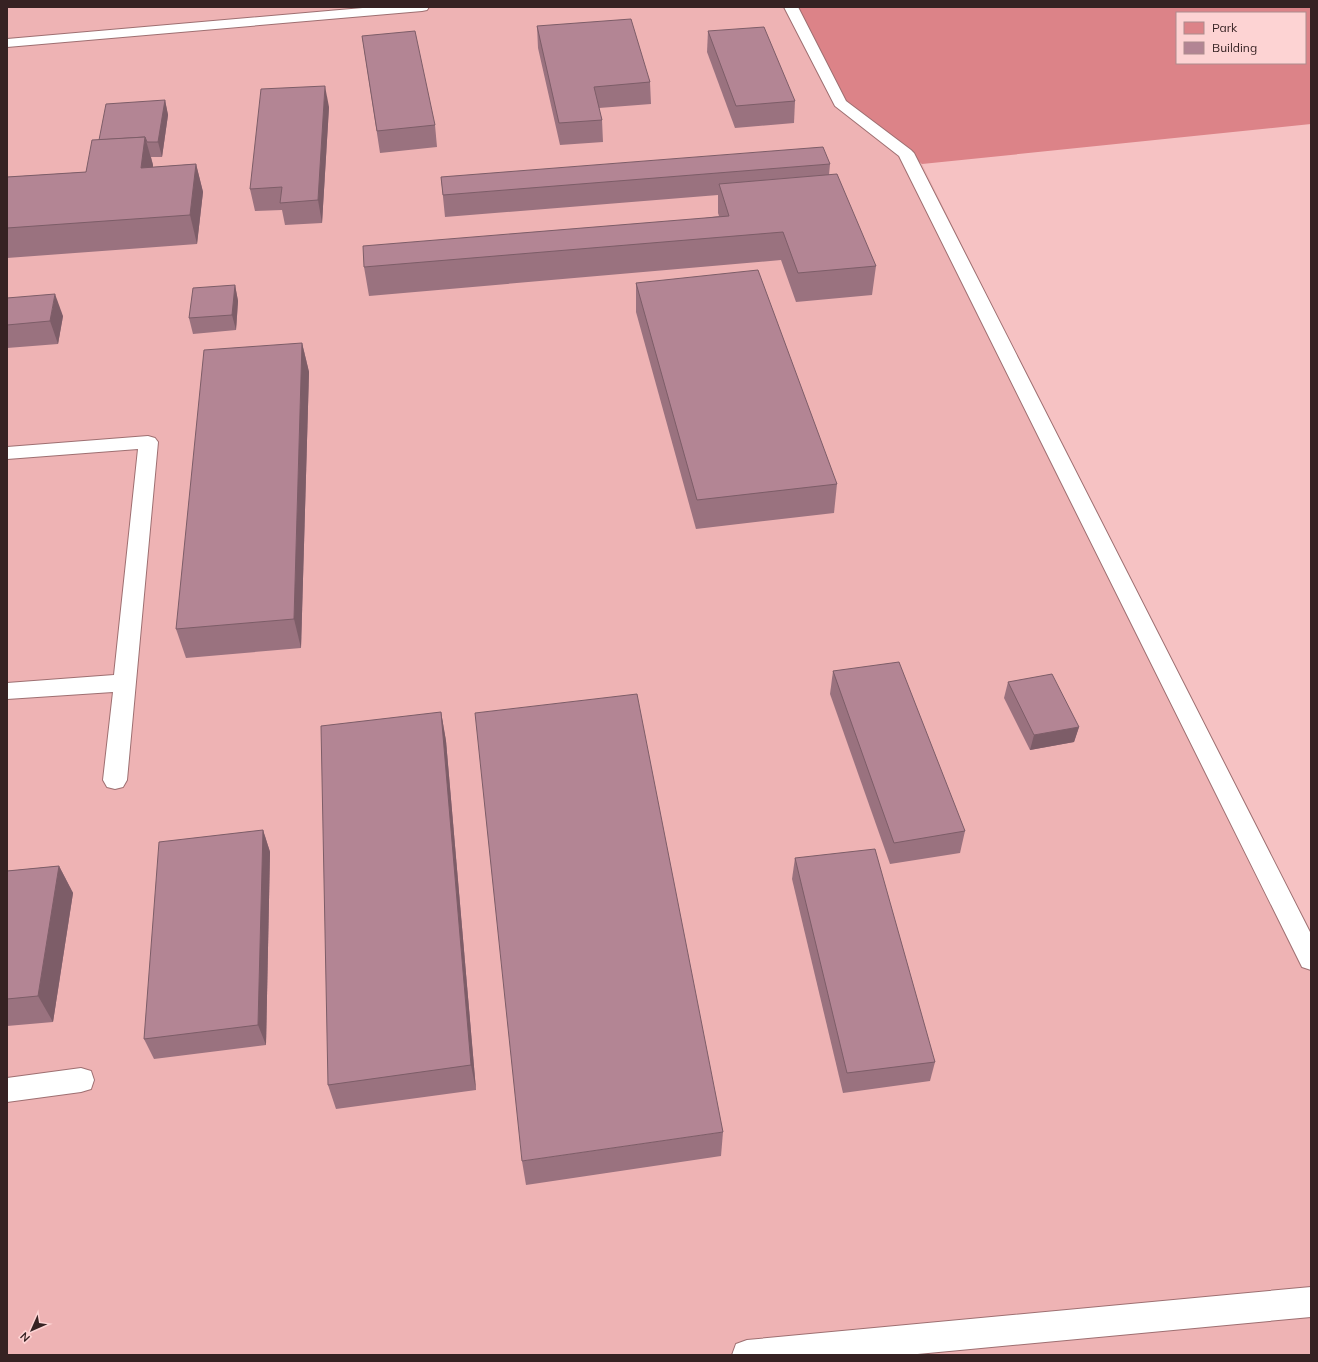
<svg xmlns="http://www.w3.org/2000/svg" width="1318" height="1362" font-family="Mulish,sans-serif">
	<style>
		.built { fill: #eeb3b4 }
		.green { fill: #dc8388; fill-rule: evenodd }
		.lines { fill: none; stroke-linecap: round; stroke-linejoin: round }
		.lane-casing { stroke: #9e6f71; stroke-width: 2 }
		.lane { fill: #fff; fill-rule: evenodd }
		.wall { fill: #9a727f }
		.shaded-wall { fill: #7d5d68 }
		.building { fill: #b38594; stroke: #7d5d68 }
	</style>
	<rect width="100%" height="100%" fill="#f6c2c3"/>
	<polygon class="built" points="7,7 792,7 840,103 922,164 1311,953 1311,1355 7,1355"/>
	<path class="green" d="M792,7h519v117l-389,40 -82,-61zM1177,13h128v50h-128z"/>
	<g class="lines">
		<g class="lane-casing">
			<g id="lane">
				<polygon points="374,7 429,7 427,10 422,11 7,47 7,39"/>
				<polygon points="784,7 798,7 846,101 911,150 914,153 1311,934 1311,970 1302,967 899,156 835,106"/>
				<polygon points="148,436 155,438 158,442 127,780 123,787 115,789 107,787 103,780 113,692 7,699 7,683 114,675 138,449 7,459 7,447"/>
				<polygon points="81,1068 91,1071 94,1080 91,1089 81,1092 7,1102 7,1078"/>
				<polygon points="1311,1287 1311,1317 907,1355 732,1355 736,1344 747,1340"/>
			</g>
		</g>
		<use href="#lane" class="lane"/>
	</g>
	<g class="wall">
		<polygon points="537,26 650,82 651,104 599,108 602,120 603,142 560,145 538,48"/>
		<polygon points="708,31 795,101 794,123 735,128 707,52"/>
		<polygon points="362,36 435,125 437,147 380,153"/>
		<polygon points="165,100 168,115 162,157 151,157 153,165 153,167 196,164 203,192 197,244 7,258 7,177 86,172 99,140"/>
		<polygon points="329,107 322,223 285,225 282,210 255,211 250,189"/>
		<polygon points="830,164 829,175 876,266 872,295 796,302 781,260 369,296 364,267 719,216 718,213 718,195 445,217 441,177"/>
		<polygon points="636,283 837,484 834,513 696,529 636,312"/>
		<polygon points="235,285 238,301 236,330 193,334 189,318"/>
		<polygon points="7,298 63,316 58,344 7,348"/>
		<polygon points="302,343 309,372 301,648 186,658 176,629"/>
		<polygon points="833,671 965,831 960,853 890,864 830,694"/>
		<polygon points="1008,682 1079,727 1074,742 1030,750 1004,698"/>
		<polygon points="441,712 446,741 476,1090 336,1109 328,1085"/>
		<polygon points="263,830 270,852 266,1045 154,1059 144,1039"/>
		<polygon points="795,858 935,1062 930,1081 843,1093 792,879"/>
		<polygon points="59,866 73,893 53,1022 7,1026 7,871"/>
		<polygon points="723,1132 721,1156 526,1185 522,1161"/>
	</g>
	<g class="shaded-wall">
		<polygon points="325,86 329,107 322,223 318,200"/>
		<polygon points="165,100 168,115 162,157 158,142"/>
		<polygon points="145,137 153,165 149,196 141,168"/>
		<polygon points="196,164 203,192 197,244 190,215"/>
		<polygon points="235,285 238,301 236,330 232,315"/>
		<polygon points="55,294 63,316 58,344 50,321"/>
		<polygon points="302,343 309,372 301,648 294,619"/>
		<polygon points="441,712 446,741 476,1090 471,1065"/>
		<polygon points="1079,727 1074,742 1030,750 1034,735"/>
		<polygon points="263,830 270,852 266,1045 258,1025"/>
		<polygon points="59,866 73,893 53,1022 38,996"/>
	</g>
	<g class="building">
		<polygon points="631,19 650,82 594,87 602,120 559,123 537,26"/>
		<polygon points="764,27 795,101 736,106 708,31"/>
		<polygon points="415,31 435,125 377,131 362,36"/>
		<polygon points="325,86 318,200 280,203 282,187 250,189 261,89"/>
		<polygon points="165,100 158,142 147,142 145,137 99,140 106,104"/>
		<polygon points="145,137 141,168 196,164 190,215 7,228 7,177 86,172 92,140"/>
		<polygon points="823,147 830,164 443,195 441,177"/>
		<polygon points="837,174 876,266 798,273 783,232 364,267 363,246 729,216 719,184"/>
		<polygon points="758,270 837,484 697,500 636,283"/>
		<polygon points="235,285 232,315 189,318 193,288"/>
		<polygon points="55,294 50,321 7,325 7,298"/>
		<polygon points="302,343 294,619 176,629 204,350"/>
		<polygon points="899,662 965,831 894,843 833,671"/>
		<polygon points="1052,674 1079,727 1034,735 1008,682"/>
		<polygon points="637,694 723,1132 522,1161 475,713"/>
		<polygon points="441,712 471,1065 328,1085 321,726"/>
		<polygon points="263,830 258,1025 144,1039 159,842"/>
		<polygon points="875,849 935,1062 847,1073 795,858"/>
		<polygon points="59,866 38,996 7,999 7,871"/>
	</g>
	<rect width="1318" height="1362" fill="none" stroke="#362223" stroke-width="16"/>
	<rect x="1176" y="12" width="130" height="52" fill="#fdd3d3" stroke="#ad8c8d"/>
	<rect x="1184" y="22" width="20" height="12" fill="#dc8388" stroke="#ad8c8d"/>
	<text x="1212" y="32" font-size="12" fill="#362223">Park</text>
	<rect x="1184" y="42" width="20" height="12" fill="#b38594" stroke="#ad8c8d"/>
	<text x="1212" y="52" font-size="12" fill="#362223">Building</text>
	<g transform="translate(32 1330) rotate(225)" stroke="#fdd3d3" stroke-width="3" paint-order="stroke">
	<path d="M0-3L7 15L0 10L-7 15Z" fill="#362223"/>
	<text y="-6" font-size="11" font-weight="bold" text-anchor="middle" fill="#362223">N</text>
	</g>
</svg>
